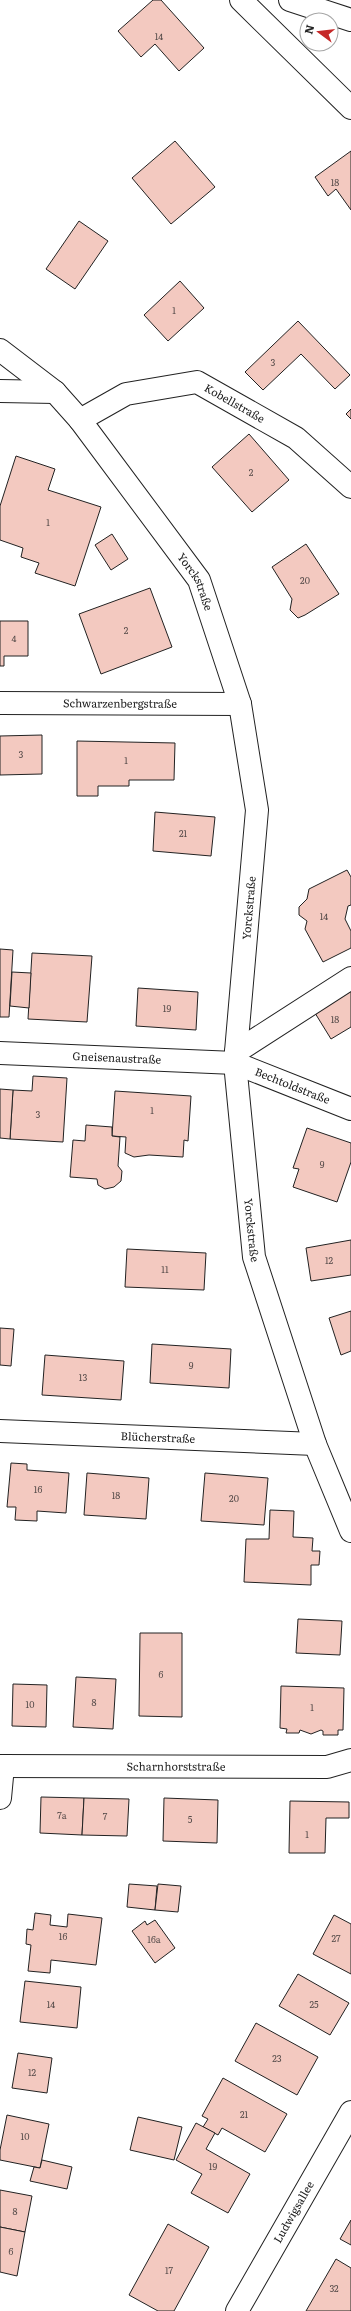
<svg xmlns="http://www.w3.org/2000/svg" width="351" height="2311" font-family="Literata,serif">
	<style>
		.building { fill: #f3c9c0; stroke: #222 }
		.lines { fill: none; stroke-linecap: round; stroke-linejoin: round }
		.minor-casing { stroke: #222; stroke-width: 24 }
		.minor { stroke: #fff; stroke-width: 22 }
		.labels { text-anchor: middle; stroke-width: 3; stroke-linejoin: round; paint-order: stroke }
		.number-label { font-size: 9px; fill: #564c4a }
		.street-label { font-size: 11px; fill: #222; stroke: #fff }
	</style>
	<rect width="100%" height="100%" fill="#fff"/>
	<g class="building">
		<polygon points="153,0 161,0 204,48 179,71 155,44 141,57 118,31"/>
		<polygon points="175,141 215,187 171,224 132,178"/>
		<polygon points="351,151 351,210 336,189 328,196 315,177"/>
		<polygon points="79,221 108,241 75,289 46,269"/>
		<polygon points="180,281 204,308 168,341 144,315"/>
		<polygon points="298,321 350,375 335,389 301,354 263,390 245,372"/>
		<polygon points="351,409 351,419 346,414"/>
		<polygon points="249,434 289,480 252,512 212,467"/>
		<polygon points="16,456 55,469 48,490 101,507 75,586 35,573 39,563 21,557 23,548 0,540 0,506"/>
		<polygon points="112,534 128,559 111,570 95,545"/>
		<polygon points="306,544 339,594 305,615 298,618 290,610 292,599 272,567"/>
		<polygon points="150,588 172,647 101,674 79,614"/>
		<polygon points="0,621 28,621 28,656 4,656 4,666 0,666"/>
		<polygon points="42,735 42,774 0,775 0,736"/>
		<polygon points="77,741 175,743 174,780 129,780 129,786 98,786 98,796 77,796"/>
		<polygon points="155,812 215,817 211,856 153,851"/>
		<polygon points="347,870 351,877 351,905 348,906 345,919 351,931 351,948 323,962 305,929 307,921 299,915 299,907 307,899 309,889"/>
		<polygon points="0,949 13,950 9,1017 0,1017"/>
		<polygon points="32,953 92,956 87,1022 28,1019"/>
		<polygon points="12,972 31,973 29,1008 10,1006"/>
		<polygon points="138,988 198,992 196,1030 136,1026"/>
		<polygon points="351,990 351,1027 331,1039 315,1013"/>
		<polygon points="33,1076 67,1078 63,1142 10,1139 13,1090 32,1091"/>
		<polygon points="0,1089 13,1090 10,1139 0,1138"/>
		<polygon points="115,1091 191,1096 188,1141 184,1140 183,1157 149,1155 134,1157 125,1153 126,1137 112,1136"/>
		<polygon points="86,1125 112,1127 112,1136 120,1137 118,1166 122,1171 121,1181 114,1187 105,1189 98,1185 97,1179 70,1177 73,1140 85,1141"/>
		<polygon points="307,1128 351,1143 351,1162 337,1202 293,1187 299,1169 293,1168"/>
		<polygon points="351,1240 351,1275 311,1281 306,1248"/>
		<polygon points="127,1249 206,1253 204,1290 125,1287"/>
		<polygon points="351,1311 351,1351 341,1355 329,1318"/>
		<polygon points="0,1328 14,1329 11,1366 0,1365"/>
		<polygon points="152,1344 231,1349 229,1388 150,1383"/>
		<polygon points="45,1355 124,1361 121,1400 42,1395"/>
		<polygon points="11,1463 27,1464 27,1470 69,1473 66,1513 37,1511 37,1521 15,1520 16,1507 7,1507"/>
		<polygon points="87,1473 149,1478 146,1519 84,1515"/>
		<polygon points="205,1473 268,1478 264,1525 201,1521"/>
		<polygon points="270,1510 294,1511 293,1537 313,1538 312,1551 320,1551 319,1565 311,1565 311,1585 244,1582 246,1539 269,1539"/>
		<polygon points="298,1619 342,1621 340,1655 296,1653"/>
		<polygon points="140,1633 182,1633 182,1717 139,1716"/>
		<polygon points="76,1677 116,1679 113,1729 73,1727"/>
		<polygon points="13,1684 47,1685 46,1727 12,1726"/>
		<polygon points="281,1686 344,1688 343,1730 338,1730 338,1735 323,1735 323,1731 321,1730 311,1734 300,1730 299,1733 286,1733 287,1729 280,1728"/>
		<polygon points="41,1797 84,1798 82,1835 40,1833"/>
		<polygon points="84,1798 129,1799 127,1836 82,1835"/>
		<polygon points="164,1798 218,1800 217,1843 163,1841"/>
		<polygon points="290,1801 349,1802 349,1818 326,1818 325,1853 289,1853"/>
		<polygon points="129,1884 157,1886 155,1910 127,1907"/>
		<polygon points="158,1884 181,1886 178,1912 155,1910"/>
		<polygon points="35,1913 51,1915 50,1925 67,1927 68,1914 102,1918 96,1965 51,1960 50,1973 28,1971 31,1945 26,1944 27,1929 33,1930"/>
		<polygon points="334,1915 351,1924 351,1974 313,1954"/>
		<polygon points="155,1920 175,1948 155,1963 132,1931 145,1921 147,1925"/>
		<polygon points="298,1974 349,2003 330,2035 279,2006"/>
		<polygon points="25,1981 81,1987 77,2028 20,2022"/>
		<polygon points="256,2023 318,2057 297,2095 235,2061"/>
		<polygon points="18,2053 52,2058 47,2093 12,2088"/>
		<polygon points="223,2078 287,2114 265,2152 222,2128 218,2135 203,2127 208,2119 202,2116"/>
		<polygon points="7,2115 49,2124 40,2168 0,2160 0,2150"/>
		<polygon points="138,2117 182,2127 174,2160 130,2150"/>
		<polygon points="196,2123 215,2133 206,2149 250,2174 228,2213 191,2193 202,2174 176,2160"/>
		<polygon points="42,2160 72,2167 67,2189 30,2181 34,2167 40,2168"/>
		<polygon points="0,2190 32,2196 25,2232 0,2227"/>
		<polygon points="351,2220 351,2245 340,2239"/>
		<polygon points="168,2224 209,2247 174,2311 158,2311 129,2295"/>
		<polygon points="0,2227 25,2232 17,2276 0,2272"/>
		<polygon points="336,2259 351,2268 351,2311 306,2311"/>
	</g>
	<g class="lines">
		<g class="minor-casing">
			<g id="minor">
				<polyline points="241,0 351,108"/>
				<polyline points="290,0 351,20"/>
				<path id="s1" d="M0,350l55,42 25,28 119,160 41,124 17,106 -22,253 19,194 61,187 36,87"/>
				<polyline points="0,391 55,392"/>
				<path id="s2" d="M80,420l46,-26 71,-12 99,56 55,49"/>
				<path id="s3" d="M0,703l240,1"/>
				<polyline points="236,1052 351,978"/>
				<path id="s4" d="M0,1053l235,10 116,46"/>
				<path id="s5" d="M0,1431l315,13"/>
				<path id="s6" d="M0,1766l327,1 24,-7"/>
				<polyline points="0,1798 3,1766"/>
				<path id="s7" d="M237,2311l114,-199"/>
			</g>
		</g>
		<use href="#minor" class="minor"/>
	</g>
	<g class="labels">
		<g class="number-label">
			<text x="159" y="40">14</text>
			<text x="335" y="186">18</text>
			<text x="174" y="314">1</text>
			<text x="273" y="366">3</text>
			<text x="251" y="476">2</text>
			<text x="48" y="526">1</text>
			<text x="305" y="584">20</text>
			<text x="126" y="634">2</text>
			<text x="14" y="642">4</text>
			<text x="21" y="758">3</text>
			<text x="126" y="764">1</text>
			<text x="183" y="837">21</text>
			<text x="324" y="920">14</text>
			<text x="167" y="1012">19</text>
			<text x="335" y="1023">18</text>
			<text x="152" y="1114">1</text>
			<text x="38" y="1118">3</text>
			<text x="322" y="1168">9</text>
			<text x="329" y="1264">12</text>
			<text x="165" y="1273">11</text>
			<text x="191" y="1369">9</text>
			<text x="83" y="1381">13</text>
			<text x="38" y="1493">16</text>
			<text x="116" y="1499">18</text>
			<text x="234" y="1502">20</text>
			<text x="161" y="1678">6</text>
			<text x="94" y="1706">8</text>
			<text x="30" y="1708">10</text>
			<text x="312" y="1711">1</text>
			<text x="62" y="1819">7a</text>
			<text x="105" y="1820">7</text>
			<text x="190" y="1823">5</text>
			<text x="307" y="1838">1</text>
			<text x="63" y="1940">16</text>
			<text x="336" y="1942">27</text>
			<text x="154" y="1943">16a</text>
			<text x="51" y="2008">14</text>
			<text x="314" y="2008">25</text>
			<text x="277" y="2062">23</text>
			<text x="32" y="2076">12</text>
			<text x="244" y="2118">21</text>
			<text x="25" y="2140">10</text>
			<text x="213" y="2170">19</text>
			<text x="15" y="2215">8</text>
			<text x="11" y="2255">6</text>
			<text x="169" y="2274">17</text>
			<text x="334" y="2292">32</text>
		</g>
		<g class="street-label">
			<text dy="4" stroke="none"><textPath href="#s2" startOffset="168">Kobellstraße</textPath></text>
			<text dy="4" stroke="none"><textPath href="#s1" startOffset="306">Yorckstraße</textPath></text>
			<text dy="4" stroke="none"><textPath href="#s3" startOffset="120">Schwarzenbergstraße</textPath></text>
			<text transform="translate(249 908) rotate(-85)" y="4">Yorckstraße</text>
			<text dy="4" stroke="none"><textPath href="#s4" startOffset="117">Gneisenaustraße</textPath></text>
			<text dy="4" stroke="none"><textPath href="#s4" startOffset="297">Bechtoldstraße</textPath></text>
			<text dy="4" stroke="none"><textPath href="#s1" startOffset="966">Yorckstraße</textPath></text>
			<text dy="4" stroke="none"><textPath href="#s5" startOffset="158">Blücherstraße</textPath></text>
			<text dy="4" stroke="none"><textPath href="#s6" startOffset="176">Scharnhorststraße</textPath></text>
			<text dy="4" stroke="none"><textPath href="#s7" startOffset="114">Ludwigsallee</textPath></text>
		</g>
	</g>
	<g transform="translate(319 32) rotate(285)"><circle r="19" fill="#ffffff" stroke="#a7a7a7"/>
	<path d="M0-3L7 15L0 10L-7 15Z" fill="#c62828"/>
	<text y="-6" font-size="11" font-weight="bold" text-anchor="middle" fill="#222222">N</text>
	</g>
</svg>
